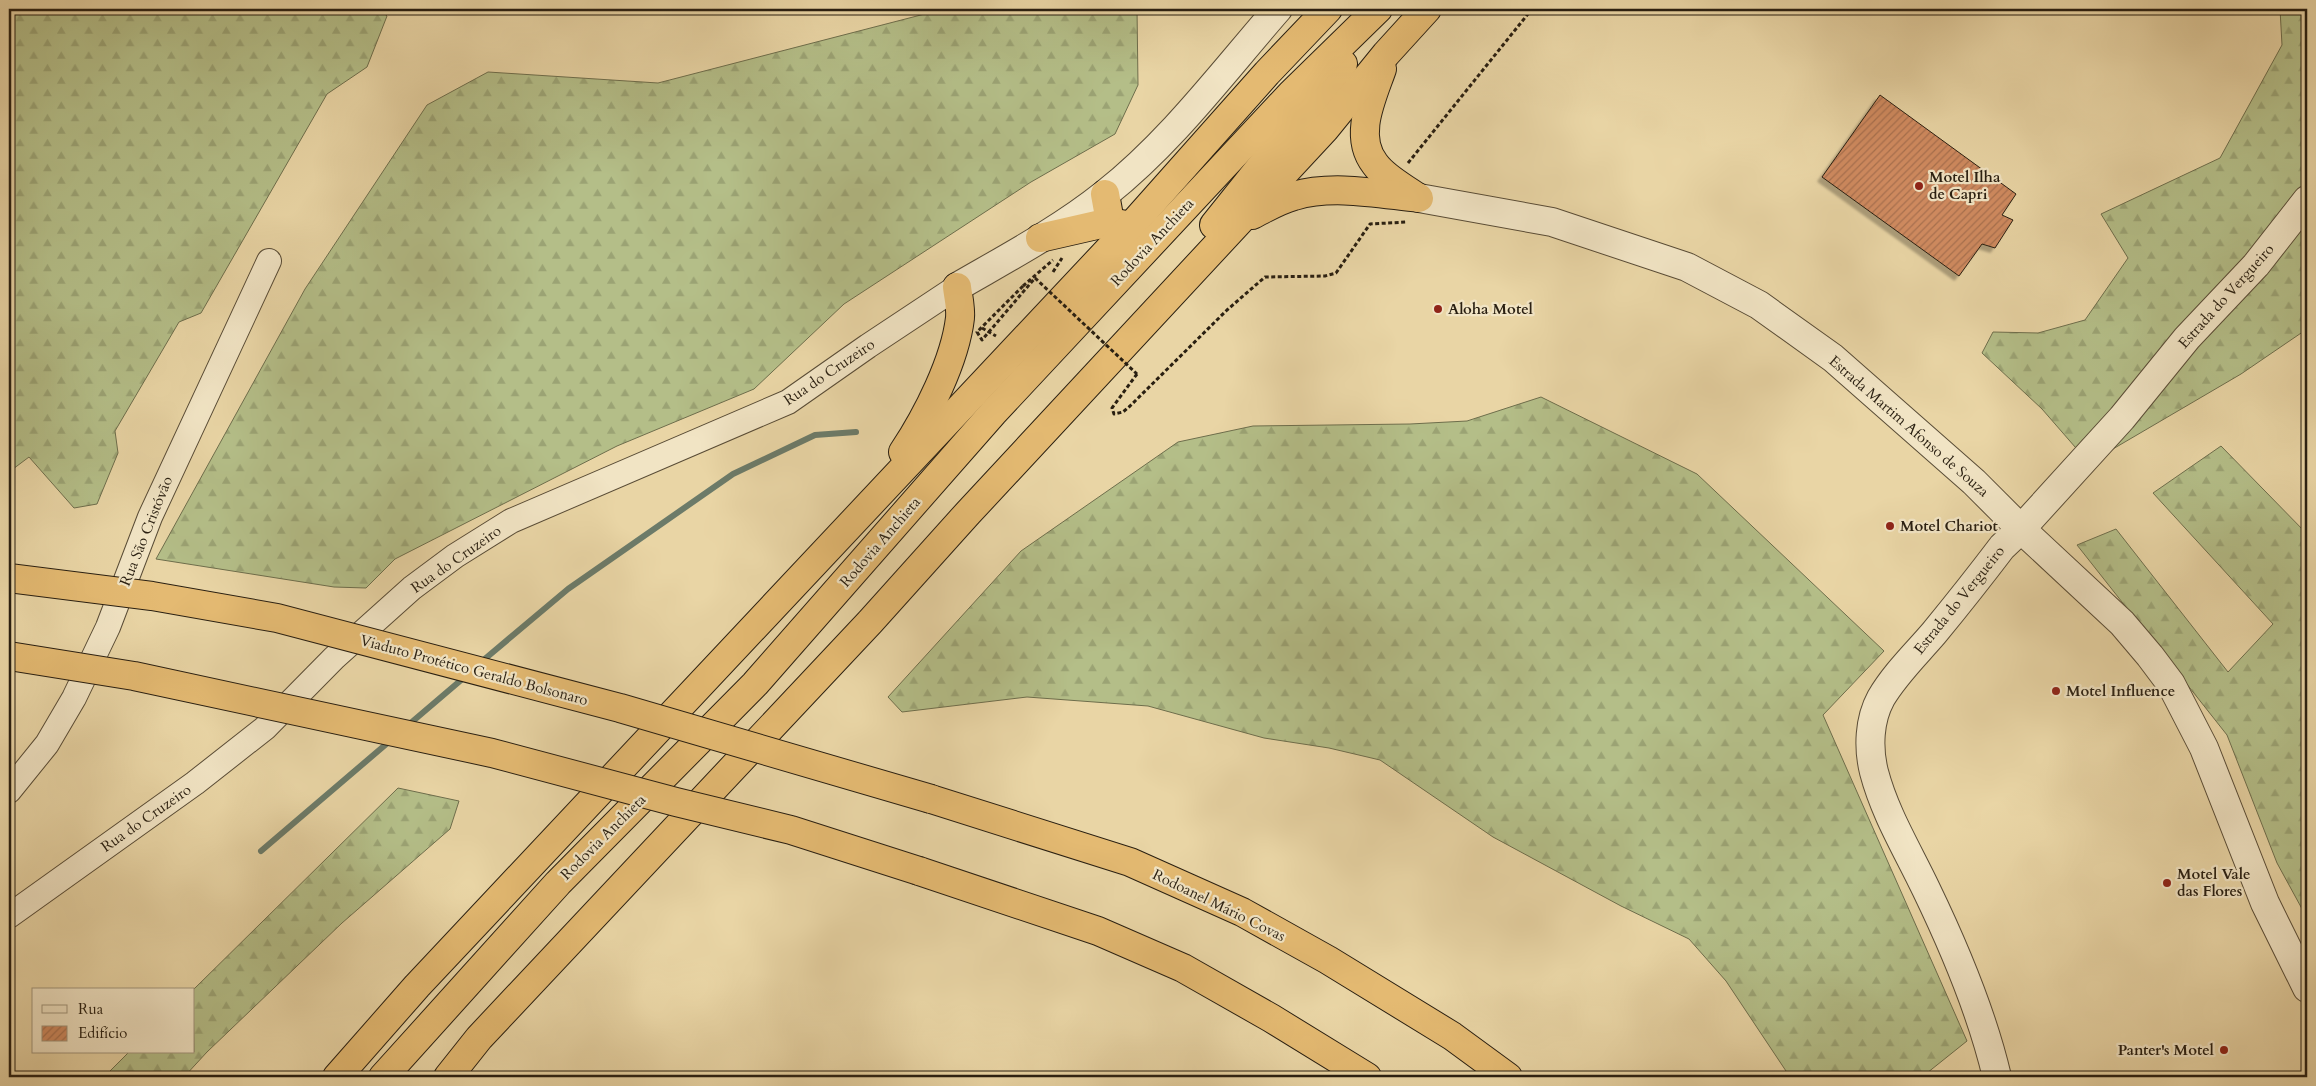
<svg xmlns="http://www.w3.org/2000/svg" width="2316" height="1086" font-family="Cardo,serif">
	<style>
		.forest { fill: url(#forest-firs); stroke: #6e6e4c }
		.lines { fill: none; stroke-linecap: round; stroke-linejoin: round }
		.stream { stroke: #6c7b69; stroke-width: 6 }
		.building { fill: url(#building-hatch); stroke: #291f11; filter: url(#shadow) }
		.minor-casing { stroke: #594c36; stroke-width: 26 }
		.tertiary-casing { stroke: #594c36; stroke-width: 30 }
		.motorway-casing { stroke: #291f11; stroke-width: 30 }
		.path { stroke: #291f11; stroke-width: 3; stroke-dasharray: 4 2.5; stroke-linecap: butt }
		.minor { stroke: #f1e4c4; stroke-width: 24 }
		.tertiary { stroke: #f1e4c4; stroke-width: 28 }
		.motorway { stroke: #e4ba72; stroke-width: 28 }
		.motorway-bridge-casing { stroke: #291f11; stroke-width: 30; stroke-linecap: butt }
		.path-bridge { stroke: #291f11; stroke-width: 3; stroke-dasharray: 4 2.5; stroke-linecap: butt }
		.motorway-bridge { stroke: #e4ba72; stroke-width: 28 }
		.poi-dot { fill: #8f2418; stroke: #f1e4c4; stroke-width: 2 }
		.labels { text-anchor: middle; stroke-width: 4.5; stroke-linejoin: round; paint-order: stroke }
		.poi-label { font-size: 15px; font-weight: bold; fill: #291f11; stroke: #f1e4c4; text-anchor: start }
		.street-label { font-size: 15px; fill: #291f11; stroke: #f1e4c4 }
	</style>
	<defs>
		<pattern id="forest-firs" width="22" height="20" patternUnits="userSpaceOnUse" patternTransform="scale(1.25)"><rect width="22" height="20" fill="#b4be88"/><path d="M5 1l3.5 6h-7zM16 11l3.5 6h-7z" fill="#9ba374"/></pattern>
		<pattern id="building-hatch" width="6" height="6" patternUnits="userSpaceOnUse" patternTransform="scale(1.25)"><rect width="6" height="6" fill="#d08b61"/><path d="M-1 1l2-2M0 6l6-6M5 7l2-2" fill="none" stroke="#a9714f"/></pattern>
		<filter id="shadow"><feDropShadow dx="-4.5" dy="4.5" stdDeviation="1" flood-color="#0004"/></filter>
	</defs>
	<rect width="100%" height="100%" fill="#e9d5a5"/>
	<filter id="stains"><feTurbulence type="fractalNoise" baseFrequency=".004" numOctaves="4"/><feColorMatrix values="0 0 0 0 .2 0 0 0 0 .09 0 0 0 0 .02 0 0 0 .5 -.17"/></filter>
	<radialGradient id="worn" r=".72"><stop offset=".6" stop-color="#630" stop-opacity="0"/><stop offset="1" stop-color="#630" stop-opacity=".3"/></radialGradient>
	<g class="forest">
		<polygon points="9,9 379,9 387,16 367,67 327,94 201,313 179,322 115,431 118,453 97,504 74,508 29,457 13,469 9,490"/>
		<polygon points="944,9 1137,9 1138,85 1115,134 1031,182 844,304 754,389 617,446 395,559 366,588 334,587 156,559 305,289 427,105 488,72 658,83"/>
		<polygon points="2280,9 2307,9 2307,329 2241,374 2089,463 2042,409 1982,353 1993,332 2038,333 2085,320 2128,258 2101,214 2220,158 2282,45"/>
		<polygon points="1541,397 1697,474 1884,651 1823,715 1967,1041 1922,1077 1790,1077 1726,981 1689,939 1621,906 1493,837 1380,760 1329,748 1264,738 1148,706 1027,697 902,712 888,697 1021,551 1178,442 1253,426 1410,424 1467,421"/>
		<polygon points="2221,446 2307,534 2307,918 2277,863 2227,735 2077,545 2116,529 2228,672 2273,624 2153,493"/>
		<polygon points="398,788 459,801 450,829 342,923 207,1052 184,1077 104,1077 129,1052 194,1052 193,990"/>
	</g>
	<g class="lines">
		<g class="stream">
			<polyline points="480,663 568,589 733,474 815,435 856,432"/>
			<polyline points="406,727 467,675"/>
			<polyline points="261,851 391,740"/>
		</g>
	</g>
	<polygon class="building" points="1880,95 2016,194 2002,215 2013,220 1995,248 1982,244 1959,276 1822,177"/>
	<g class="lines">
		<g class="minor-casing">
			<g id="minor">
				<polyline points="9,791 47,744 74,698 108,627 150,517 269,261"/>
				<polyline points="9,916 195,783 265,728 334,658 412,588 455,556 511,521 788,402 868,346 957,287"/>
			</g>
		</g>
		<g class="tertiary-casing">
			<g id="tertiary">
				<polyline points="1419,198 1552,222 1687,267 1759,305 1833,358 1974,482 2021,529 2122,623 2150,656 2171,684 2204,748 2265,903 2307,988"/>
				<path d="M957,287c50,-29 103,-57 148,-93 66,-52 118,-122 173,-185"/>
				<path d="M1997,1077c-15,-64 -42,-128 -71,-188 -18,-38 -41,-75 -52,-117 -6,-24 -5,-52 7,-74 14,-24 35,-44 53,-65 23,-28 46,-57 68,-86l19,-18 101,-111 65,-80 69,-73 51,-65"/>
			</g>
		</g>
		<g class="motorway-casing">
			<g id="motorway">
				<path d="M1382,69c-10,29 -29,67 -7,95 10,14 28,23 42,33"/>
				<polyline points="1105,194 1110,222"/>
				<path d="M1252,215c14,-7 27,-15 42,-19 39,-12 86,-2 125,2"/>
				<polyline points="1214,225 1343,64"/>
				<polyline points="1040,238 1110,222 1131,226"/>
				<path d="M903,452c24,-36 52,-91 57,-134 1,-10 -2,-22 -3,-31"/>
				<polyline points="931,799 1130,862 1242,912 1328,960 1452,1036 1508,1077"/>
				<polyline points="919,871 1098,931 1183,968 1271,1018 1367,1077"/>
				<polyline points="337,1077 417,986 1131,226 1267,73 1328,9"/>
				<polyline points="383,1077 558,883 755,684 993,413 1291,94 1378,9"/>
				<polyline points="448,1077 479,1038 870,622 968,513 1325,129 1386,54 1427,9"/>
			</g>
		</g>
		<g class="path">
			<polyline points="1408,163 1532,9"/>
			<polyline points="1053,272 1062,258"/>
			<polyline points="1023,286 1053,260"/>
			<polyline points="982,328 996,336"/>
			<polyline points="1137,374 1112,408 1114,414 1123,412 1130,406 1227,310 1265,277 1325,276 1336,273 1370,224 1406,222"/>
		</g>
		<use href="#minor" class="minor"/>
		<use href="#tertiary" class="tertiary"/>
		<use href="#motorway" class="motorway"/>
		<g class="motorway-bridge-casing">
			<g id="motorway-bridge">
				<polyline points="9,578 152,596 277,618 620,708 931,799"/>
				<polyline points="9,656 134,676 492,753 676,802 791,830 919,871"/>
			</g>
		</g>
		<polyline class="path-bridge" points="1023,286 977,332 982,340 1035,278 1137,374"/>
		<use href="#motorway-bridge" class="motorway-bridge"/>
	</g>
	<g class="poi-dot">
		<circle cx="1919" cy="186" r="5"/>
		<circle cx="1438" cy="309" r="5"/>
		<circle cx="1890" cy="526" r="5"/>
		<circle cx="2056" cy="691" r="5"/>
		<circle cx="2167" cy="883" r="5"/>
		<circle cx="2224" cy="1050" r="5"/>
	</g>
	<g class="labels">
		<g class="poi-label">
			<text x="1929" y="182">Motel Ilha<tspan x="1929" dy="17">de Capri</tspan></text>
			<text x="1448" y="314">Aloha Motel</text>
			<text x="1900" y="531">Motel Chariot</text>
			<text x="2066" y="696">Motel Influence</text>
			<text x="2177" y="879">Motel Vale<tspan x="2177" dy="17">das Flores</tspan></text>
			<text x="2214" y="1055" text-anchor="end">Panter's Motel</text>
		</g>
		<g class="street-label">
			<text transform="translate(1152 242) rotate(-47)" y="5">Rodovia Anchieta</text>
			<text transform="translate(2226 296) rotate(-48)" y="5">Estrada do Vergueiro</text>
			<text transform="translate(829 372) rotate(-34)" y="5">Rua do Cruzeiro</text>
			<text transform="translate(1909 426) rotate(41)" y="5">Estrada Martim Afonso de Souza</text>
			<text transform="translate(146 531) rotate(-68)" y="5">Rua São Cristóvão</text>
			<text transform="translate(880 542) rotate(-49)" y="5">Rodovia Anchieta</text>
			<text transform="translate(456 559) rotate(-35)" y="5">Rua do Cruzeiro</text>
			<text transform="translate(1959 600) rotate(-51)" y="5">Estrada do Vergueiro</text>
			<text transform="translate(474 670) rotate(15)" y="5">Viaduto Protético Geraldo Bolsonaro</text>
			<text transform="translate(146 818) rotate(-35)" y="5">Rua do Cruzeiro</text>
			<text transform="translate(603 837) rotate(-45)" y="5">Rodovia Anchieta</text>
			<text transform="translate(1219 905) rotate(26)" y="5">Rodoanel Mário Covas</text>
		</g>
	</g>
	<rect width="2316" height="1086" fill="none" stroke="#e9d5a5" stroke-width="30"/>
	<rect x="10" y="10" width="2296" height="1066" fill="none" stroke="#291f11" stroke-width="2.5"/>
	<rect x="15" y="15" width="2286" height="1056" fill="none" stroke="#291f11"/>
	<rect x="32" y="988" width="162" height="65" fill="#f1e4c4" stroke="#a1957c"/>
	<rect x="42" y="1005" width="25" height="8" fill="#f1e4c4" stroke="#a1957c"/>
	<text x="78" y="1014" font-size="15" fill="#291f11">Rua</text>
	<rect x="42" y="1026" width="25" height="15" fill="url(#building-hatch)" stroke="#a1957c"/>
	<text x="78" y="1038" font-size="15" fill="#291f11">Edifício</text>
	<rect width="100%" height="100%" filter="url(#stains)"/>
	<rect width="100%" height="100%" fill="url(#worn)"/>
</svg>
